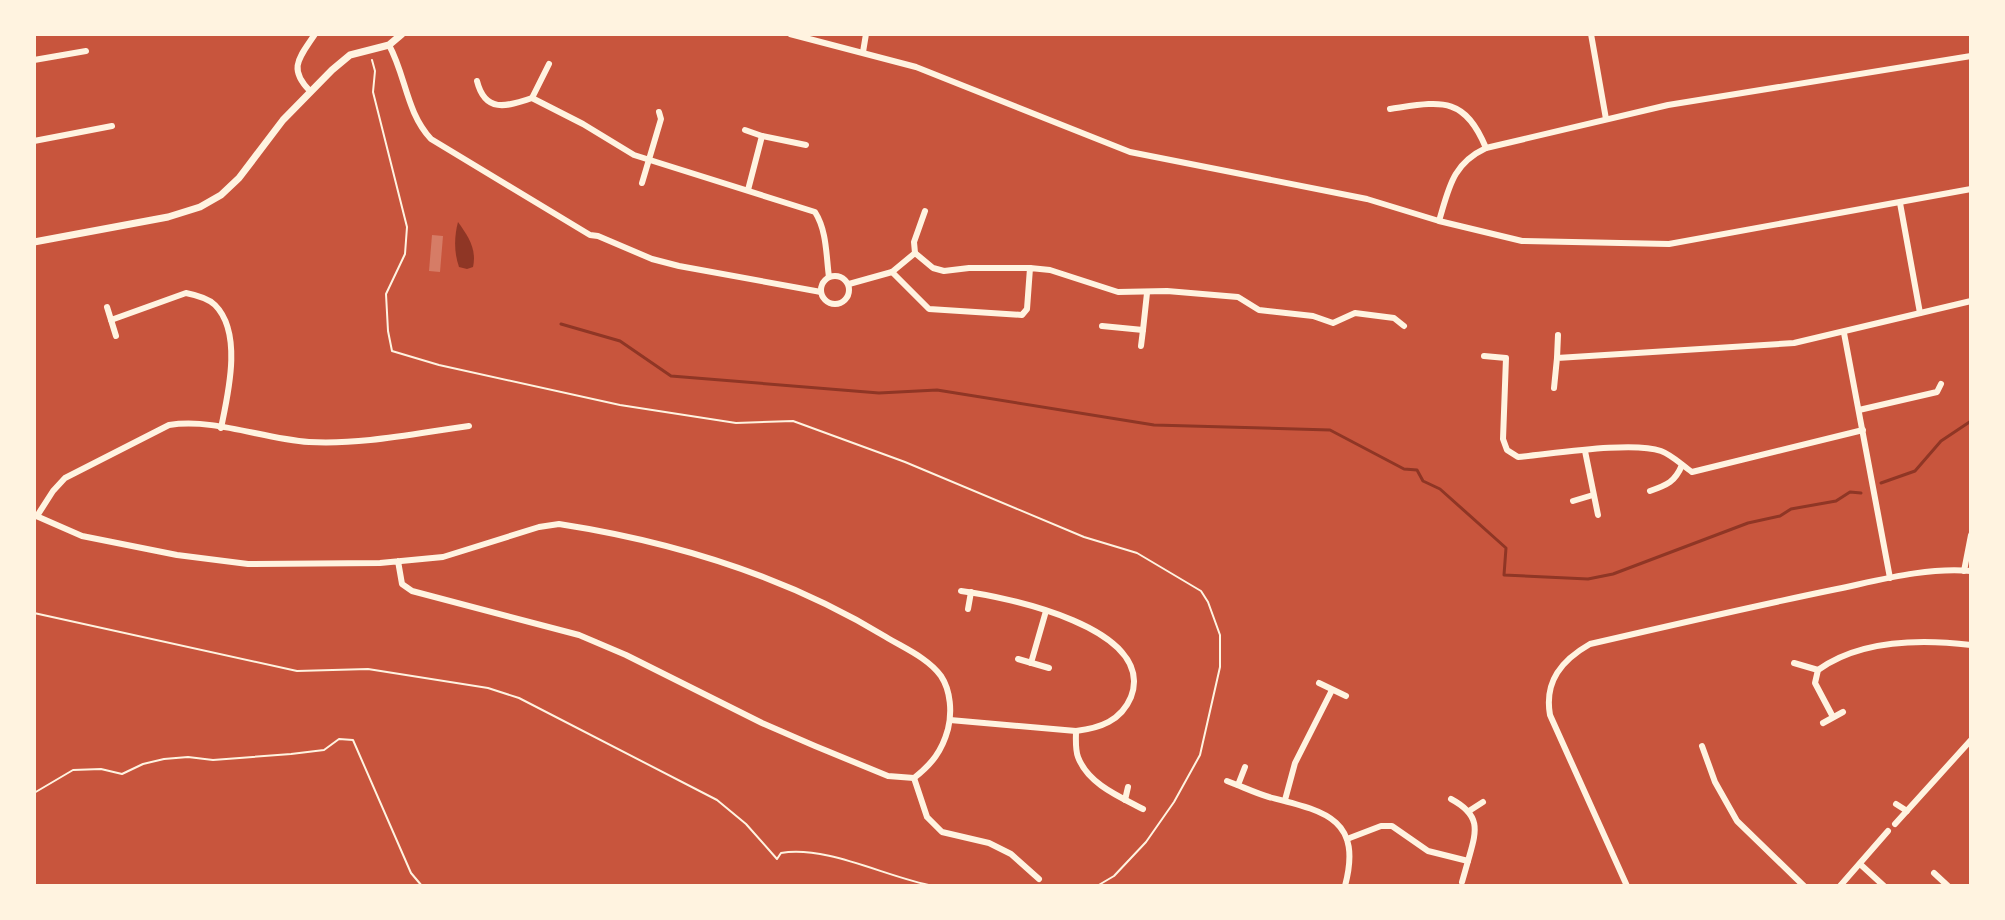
<svg xmlns="http://www.w3.org/2000/svg" width="2005" height="920" font-family="'IBM Plex Sans',sans-serif">
	<style>
		.water { fill: #8f3625 }
		.lines { fill: none; stroke-linecap: round; stroke-linejoin: round }
		.stream { stroke: #8f3625; stroke-width: 3 }
		.building { fill: #d67c66 }
		.path { stroke: #fff3e0; stroke-width: 2 }
		.minor { stroke: #fff3e0; stroke-width: 6 }
		.tertiary { stroke: #fff3e0; stroke-width: 7 }
	</style>
	<rect width="100%" height="100%" fill="#c8553d"/>
	<path class="water" d="M458,222c10,14 19,27 15,45l-6,2 -8,-2c-5,-14 -5,-30 -1,-45z"/>
	<g class="lines">
		<g class="stream">
			<polyline points="561,324 620,341 671,376 879,393 937,390 1154,425 1330,430 1404,469 1417,470 1423,481 1440,489 1506,548 1504,575 1588,579 1613,574 1748,523 1780,516 1791,509 1836,501 1850,492 1861,493"/>
			<polyline points="1881,483 1915,471 1941,441 1971,421"/>
		</g>
	</g>
	<polygon class="building" points="432,235 443,236 440,272 429,271"/>
	<g class="lines">
		<g class="path">
			<polyline points="372,60 375,71 373,92 407,227 405,254 386,294 388,331 392,351 439,365 620,405 736,423 793,421 905,462 1084,537 1137,553 1201,591 1208,602 1220,635 1220,667 1200,755 1174,802 1146,842 1114,876 1097,886"/>
			<path d="M34,613l263,58 71,-2 120,19 31,10 198,102 29,24 31,35 4,-6c46,-8 107,25 153,33"/>
			<polyline points="34,793 73,770 101,769 122,774 143,764 164,759 188,757 213,760 291,754 324,750 339,739 353,740 411,873 422,886"/>
		</g>
		<g class="minor">
			<polyline points="790,34 916,67 1130,152 1367,199 1439,221 1522,241 1669,244 1971,189"/>
			<polyline points="1591,34 1606,119"/>
			<path d="M389,45c17,31 17,67 42,94l159,96 8,1 54,23 27,7 142,26"/>
			<polyline points="863,52 866,34"/>
			<polyline points="34,60 86,51"/>
			<path d="M477,81c8,32 29,26 55,17l51,26 51,31 181,57c12,19 11,43 14,65"/>
			<path d="M310,91c-23,-23 -10,-34 5,-57"/>
			<polyline points="532,98 549,64"/>
			<path d="M1390,109c49,-7 74,-15 96,39"/>
			<polyline points="745,130 762,136"/>
			<polyline points="34,141 112,126"/>
			<polyline points="642,183 661,119 659,112"/>
			<polyline points="748,190 762,136 806,145"/>
			<polyline points="1900,203 1920,313"/>
			<path d="M1439,221c10,-33 13,-57 47,-73l182,-43 303,-49"/>
			<polyline points="915,253 914,242 925,211"/>
			<polyline points="892,272 915,253 933,268 944,271 969,268 1030,268"/>
			<circle cx="835" cy="290" r="14"/>
			<polyline points="849,284 892,272 929,309 1022,315 1027,309 1030,268 1050,270 1118,292 1167,291 1238,297 1259,310 1313,316 1333,323 1355,313 1394,318 1404,326"/>
			<polyline points="107,307 116,336"/>
			<path d="M111,320l75,-27c10,2 22,5 29,12 28,28 13,89 6,123"/>
			<polyline points="1102,326 1143,330 1147,293"/>
			<polyline points="1844,333 1890,578"/>
			<polyline points="1141,346 1143,330"/>
			<path d="M1484,356l22,2 -3,81 4,11 11,7c34,-3 114,-16 143,-6 11,4 21,14 31,21l171,-42"/>
			<polyline points="1557,358 1558,335"/>
			<polyline points="1554,388 1557,358 1794,343 1971,301"/>
			<polyline points="1859,410 1937,392 1941,384"/>
			<polyline points="1585,451 1598,515"/>
			<path d="M1650,491c17,-6 25,-9 32,-26"/>
			<polyline points="1573,501 1593,495"/>
			<path d="M34,515l48,21 95,19 71,9 132,-1 63,-6 96,-30 20,-3c116,18 227,52 327,113 18,11 42,21 55,39 10,15 11,37 7,53 -6,22 -16,35 -34,49l-26,-2 -73,-30 -53,-23 -136,-68 -47,-20 -167,-44 -10,-7 -4,-23"/>
			<path d="M37,516l16,-25 12,-13 104,-53c46,-7 94,14 140,17 53,3 108,-9 160,-16"/>
			<polyline points="1964,571 1971,535"/>
			<polyline points="968,609 971,592"/>
			<polyline points="1018,659 1049,668"/>
			<polyline points="1031,663 1046,611"/>
			<polyline points="1794,663 1818,670"/>
			<polyline points="1319,683 1346,696"/>
			<path d="M1833,717l-18,-34 3,-13c43,-31 103,-31 153,-25"/>
			<path d="M950,720l126,11c24,-3 45,-10 55,-34 26,-69 -124,-100 -170,-106"/>
			<polyline points="1823,723 1843,712"/>
			<path d="M1076,731c0,8 -1,18 2,26 10,27 42,40 65,52"/>
			<polyline points="1702,746 1715,782 1737,821 1804,886"/>
			<polyline points="914,778 927,817 942,832 989,843 1011,854 1039,879"/>
			<path d="M1227,781c14,5 28,12 42,16 55,14 94,21 76,89"/>
			<polyline points="1238,785 1245,767"/>
			<polyline points="1125,800 1128,787"/>
			<polyline points="1285,800 1295,763 1332,690"/>
			<polyline points="1896,804 1907,811"/>
			<polyline points="1469,811 1483,802"/>
			<polyline points="1895,824 1971,740"/>
			<path d="M1347,839l34,-13h11l36,25 40,10c8,-29 15,-45 -17,-62"/>
			<polyline points="1860,864 1884,886"/>
			<polyline points="1934,873 1948,886"/>
			<polyline points="1462,882 1468,861"/>
			<path d="M1627,886l-77,-171c-6,-34 12,-55 40,-71 82,-19 164,-38 247,-55 43,-9 90,-22 134,-18"/>
			<polyline points="1840,886 1888,831"/>
		</g>
		<polyline class="tertiary" points="34,242 168,217 200,207 221,195 239,178 283,120 332,70 350,55 389,45 402,34"/>
	</g>
	<rect width="2005" height="920" fill="none" stroke="#fff3e0" stroke-width="72"/>
</svg>
